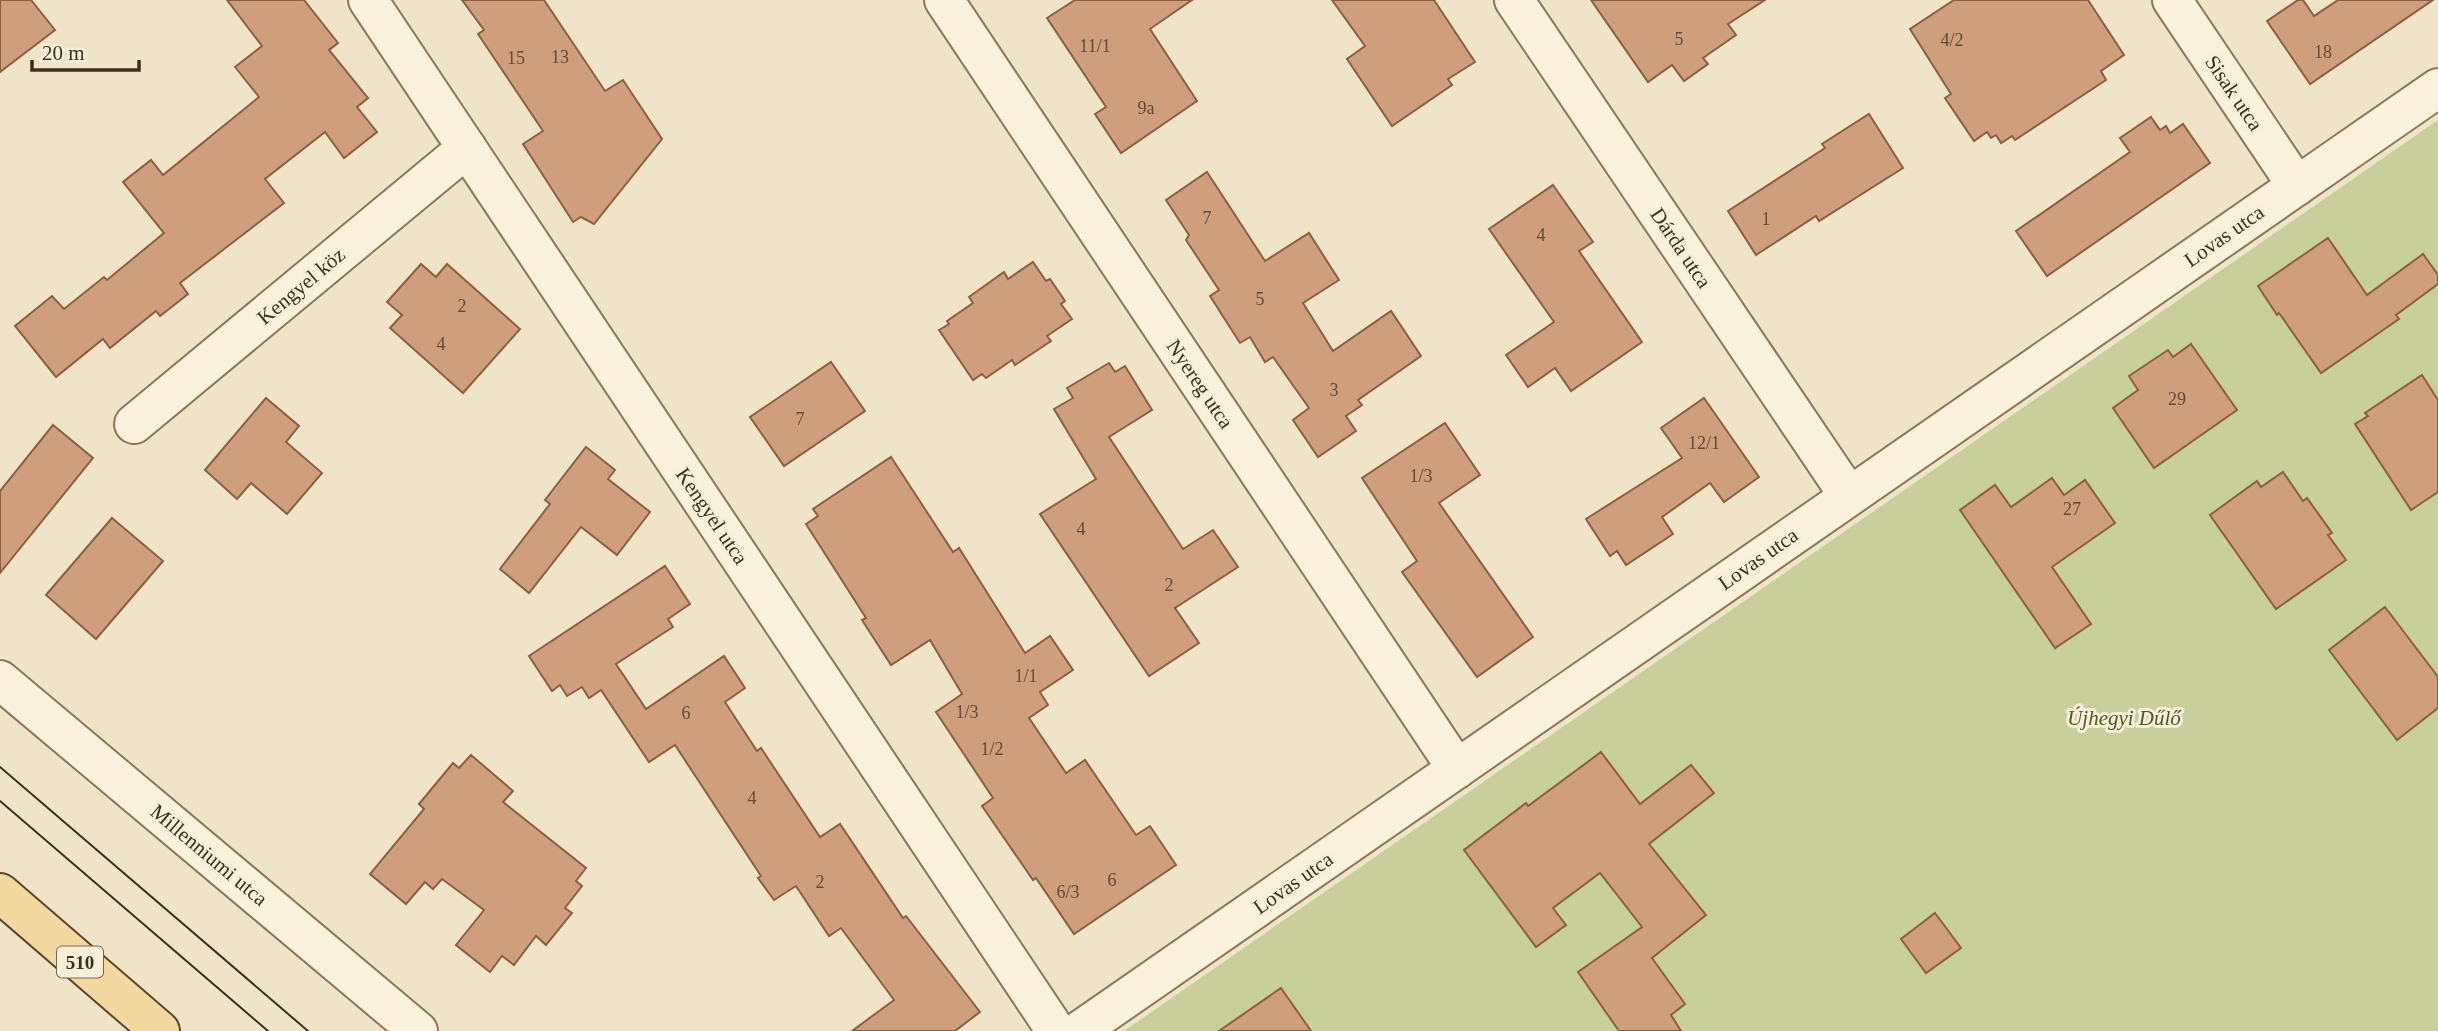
<svg xmlns="http://www.w3.org/2000/svg" width="2438" height="1031" font-family="'Times New Roman',serif">
	<style>
		.green { fill: #c9cf9b }
		.building { fill: #cf9f7d; stroke: #8d5f41; stroke-width: 2 }
		.lines { fill: none; stroke-linecap: round; stroke-linejoin: round }
		.minor-casing { stroke: #8d765c; stroke-width: 42 }
		.primary-casing { stroke: #5b4430; stroke-width: 42 }
		.minor { stroke: #faf1dc; stroke-width: 38 }
		.primary { stroke: #f3d9a0; stroke-width: 38 }
		.tram { stroke: #3d2e20; stroke-width: 2 }
		.labels { text-anchor: middle; stroke-width: 6; stroke-linejoin: round; paint-order: stroke }
		.number-label { font-size: 18px; fill: #624a37 }
		.shield { fill: #f7eed8; stroke: #756857; stroke-width: 2 }
		.shield-label { font-size: 19px; font-weight: bold; fill: #3d2e20 }
		.street-label { font-size: 21px; fill: #3d2e20; stroke: #f7eed8 }
		.park-label { font-size: 21px; font-style: italic; fill: #4d5a26; stroke: #f7eed8 }
	</style>
	<rect width="100%" height="100%" fill="#f0e4c8"/>
	<polygon class="green" points="2438,120 2438,1031 1124,1031"/>
	<g class="building">
		<polygon points="0,0 31,0 55,30 0,72"/>
		<polygon points="227,0 304,0 338,43 329,50 368,98 357,107 377,132 344,158 325,132 265,179 284,203 180,283 188,294 160,316 156,311 110,348 103,339 56,377 15,326 52,296 64,309 104,277 107,280 164,233 123,182 151,160 163,175 259,97 235,67 262,46"/>
		<polygon points="462,0 544,0 605,91 623,80 662,139 594,224 581,217 573,222 523,144 543,131 478,34 484,30"/>
		<polygon points="1075,0 1192,0 1150,29 1197,101 1121,153 1095,114 1106,107 1047,18"/>
		<polygon points="1332,0 1434,0 1475,62 1448,79 1452,85 1392,126 1347,59 1365,46"/>
		<polygon points="1591,0 1765,0 1728,24 1736,35 1703,58 1708,64 1684,81 1672,65 1648,82"/>
		<polygon points="1954,0 2088,0 2124,55 2101,71 2106,80 2015,140 2012,136 2001,143 1996,135 1991,138 1987,132 1974,141 1945,98 1951,94 1910,29"/>
		<polygon points="2298,0 2303,0 2314,16 2338,0 2433,0 2310,84 2267,21"/>
		<polygon points="1869,114 1903,168 1819,221 1816,216 1756,255 1728,211 1825,148 1822,144"/>
		<polygon points="2151,117 2160,130 2166,126 2170,133 2183,124 2210,163 2047,276 2016,231 2130,152 2120,138"/>
		<polygon points="1207,172 1265,261 1309,233 1339,280 1303,303 1333,351 1391,311 1421,356 1358,400 1362,405 1346,416 1356,431 1318,457 1293,420 1309,408 1273,357 1265,362 1250,337 1240,343 1210,296 1219,290 1186,240 1189,235 1166,200"/>
		<polygon points="1553,185 1593,242 1579,251 1642,342 1571,391 1555,368 1528,387 1506,355 1554,322 1489,229"/>
		<polygon points="2328,238 2367,295 2423,254 2438,275 2438,284 2396,315 2399,319 2321,373 2279,313 2277,315 2258,286"/>
		<polygon points="1033,262 1046,281 1050,279 1065,301 1061,304 1072,319 1047,336 1051,341 1015,365 1012,360 986,378 982,374 973,380 939,330 949,324 947,321 973,303 969,297 1004,272 1008,279"/>
		<polygon points="421,264 436,277 447,264 520,329 463,393 390,328 402,315 387,302"/>
		<polygon points="2191,344 2237,410 2154,468 2113,408 2138,390 2129,376 2168,350 2173,357"/>
		<polygon points="831,362 865,411 784,466 750,417"/>
		<polygon points="1109,363 1115,372 1125,366 1152,410 1109,437 1183,549 1213,530 1238,567 1175,608 1199,643 1149,676 1040,514 1096,479 1054,409 1073,398 1067,388"/>
		<polygon points="2422,375 2438,400 2438,492 2411,510 2355,424 2368,416 2365,413"/>
		<polygon points="266,398 299,426 286,442 322,473 287,514 251,483 237,499 205,470"/>
		<polygon points="1704,398 1759,477 1724,502 1710,483 1662,517 1673,534 1626,565 1617,551 1610,556 1586,519 1682,458 1661,428"/>
		<polygon points="1445,423 1480,475 1439,503 1533,637 1477,677 1402,572 1417,561 1362,478"/>
		<polygon points="53,425 93,458 0,573 0,491"/>
		<polygon points="586,447 615,470 608,479 650,512 617,555 581,527 529,593 500,569 550,504 545,500"/>
		<polygon points="891,457 953,552 959,548 1025,653 1050,636 1073,670 1040,692 1048,705 1029,718 1066,773 1085,760 1136,835 1150,826 1176,865 1074,934 1036,878 1033,880 982,806 993,798 936,712 962,694 930,640 891,665 862,620 866,618 806,524 818,516 813,509"/>
		<polygon points="2283,472 2303,501 2307,498 2332,533 2328,535 2346,560 2276,609 2210,515 2257,481 2261,487"/>
		<polygon points="2052,478 2064,495 2085,480 2115,523 2052,567 2091,624 2055,648 1960,510 1995,485 2011,507"/>
		<polygon points="112,518 163,561 96,639 46,595"/>
		<polygon points="665,566 690,604 668,619 673,627 616,664 646,709 724,656 745,688 725,702 757,751 761,748 820,837 840,824 903,918 906,916 980,1012 955,1031 852,1031 894,1000 841,928 829,936 796,886 774,900 758,878 761,876 675,745 649,762 601,690 589,698 582,687 567,696 560,685 552,691 529,656"/>
		<polygon points="2385,607 2438,677 2438,708 2397,740 2329,650"/>
		<polygon points="1601,752 1640,804 1691,765 1714,793 1649,844 1706,915 1652,958 1685,1004 1671,1015 1681,1031 1619,1031 1578,972 1642,927 1600,873 1553,908 1566,925 1536,947 1464,850 1526,803 1528,806"/>
		<polygon points="471,755 513,791 503,802 586,868 576,881 582,886 565,908 572,913 546,945 536,936 514,965 502,956 490,972 456,945 484,910 442,879 433,889 425,882 406,904 370,874 424,809 419,804 453,763 459,768"/>
		<polygon points="1935,913 1961,948 1926,973 1901,939"/>
		<polygon points="1281,988 1311,1031 1219,1031"/>
	</g>
	<g class="lines">
		<g class="minor-casing">
			<g id="minor">
				<polyline points="368,0 1056,1031"/>
				<polyline points="944,0 1457,769"/>
				<polyline points="1514,0 1849,496"/>
				<polyline points="2172,0 2297,186"/>
				<polyline points="134,424 467,148"/>
				<polyline points="0,680 418,1031"/>
				<polyline points="1079,1031 2438,88"/>
			</g>
		</g>
		<g class="primary-casing">
			<polyline id="primary" points="0,893 160,1031"/>
		</g>
		<use href="#minor" class="minor"/>
		<use href="#primary" class="primary"/>
		<g class="tram">
			<polyline points="0,767 308,1031"/>
			<polyline points="0,801 268,1031"/>
		</g>
	</g>
	<g class="labels">
		<g class="number-label">
			<text x="1679" y="45">5</text>
			<text x="1952" y="46">4/2</text>
			<text x="1095" y="52">11/1</text>
			<text x="2323" y="58">18</text>
			<text x="560" y="63">13</text>
			<text x="516" y="64">15</text>
			<text x="1146" y="114">9a</text>
			<text x="1207" y="224">7</text>
			<text x="1766" y="225">1</text>
			<text x="1541" y="241">4</text>
			<text x="1260" y="305">5</text>
			<text x="462" y="312">2</text>
			<text x="441" y="350">4</text>
			<text x="1334" y="396">3</text>
			<text x="2177" y="405">29</text>
			<text x="800" y="425">7</text>
			<text x="1704" y="449">12/1</text>
			<text x="1421" y="482">1/3</text>
			<text x="2072" y="515">27</text>
			<text x="1081" y="535">4</text>
			<text x="1169" y="591">2</text>
			<text x="1026" y="682">1/1</text>
			<text x="967" y="718">1/3</text>
			<text x="686" y="719">6</text>
			<text x="992" y="755">1/2</text>
			<text x="752" y="804">4</text>
			<text x="1112" y="886">6</text>
			<text x="820" y="888">2</text>
			<text x="1068" y="898">6/3</text>
		</g>
		<rect class="shield" x="57" y="946.5" width="46" height="31" rx="5"/>
		<g class="shield-label">
			<text x="80" y="969">510</text>
		</g>
		<g class="street-label">
			<text transform="translate(2234 93) rotate(56)" y="7">Sisak utca</text>
			<text transform="translate(2224 236) rotate(-35)" y="7">Lovas utca</text>
			<text transform="translate(1681 248) rotate(56)" y="7">Dárda utca</text>
			<text transform="translate(301 286) rotate(-40)" y="7">Kengyel köz</text>
			<text transform="translate(1200 384) rotate(56)" y="7">Nyereg utca</text>
			<text transform="translate(712 516) rotate(56)" y="7">Kengyel utca</text>
			<text transform="translate(1758 559) rotate(-35)" y="7">Lovas utca</text>
			<text transform="translate(209 855) rotate(40)" y="7">Millenniumi utca</text>
			<text transform="translate(1293 883) rotate(-35)" y="7">Lovas utca</text>
		</g>
		<g class="park-label">
			<text x="2124" y="725">Újhegyi Dűlő</text>
		</g>
	</g>
	<path d="M32 60v10h107v-10" fill="none" stroke="#3d2e20" stroke-width="3.5"/>
	<text x="42" y="60" font-size="21" fill="#3d2e20" stroke="#f7eed8" stroke-width="5" paint-order="stroke">20 m</text>
</svg>
